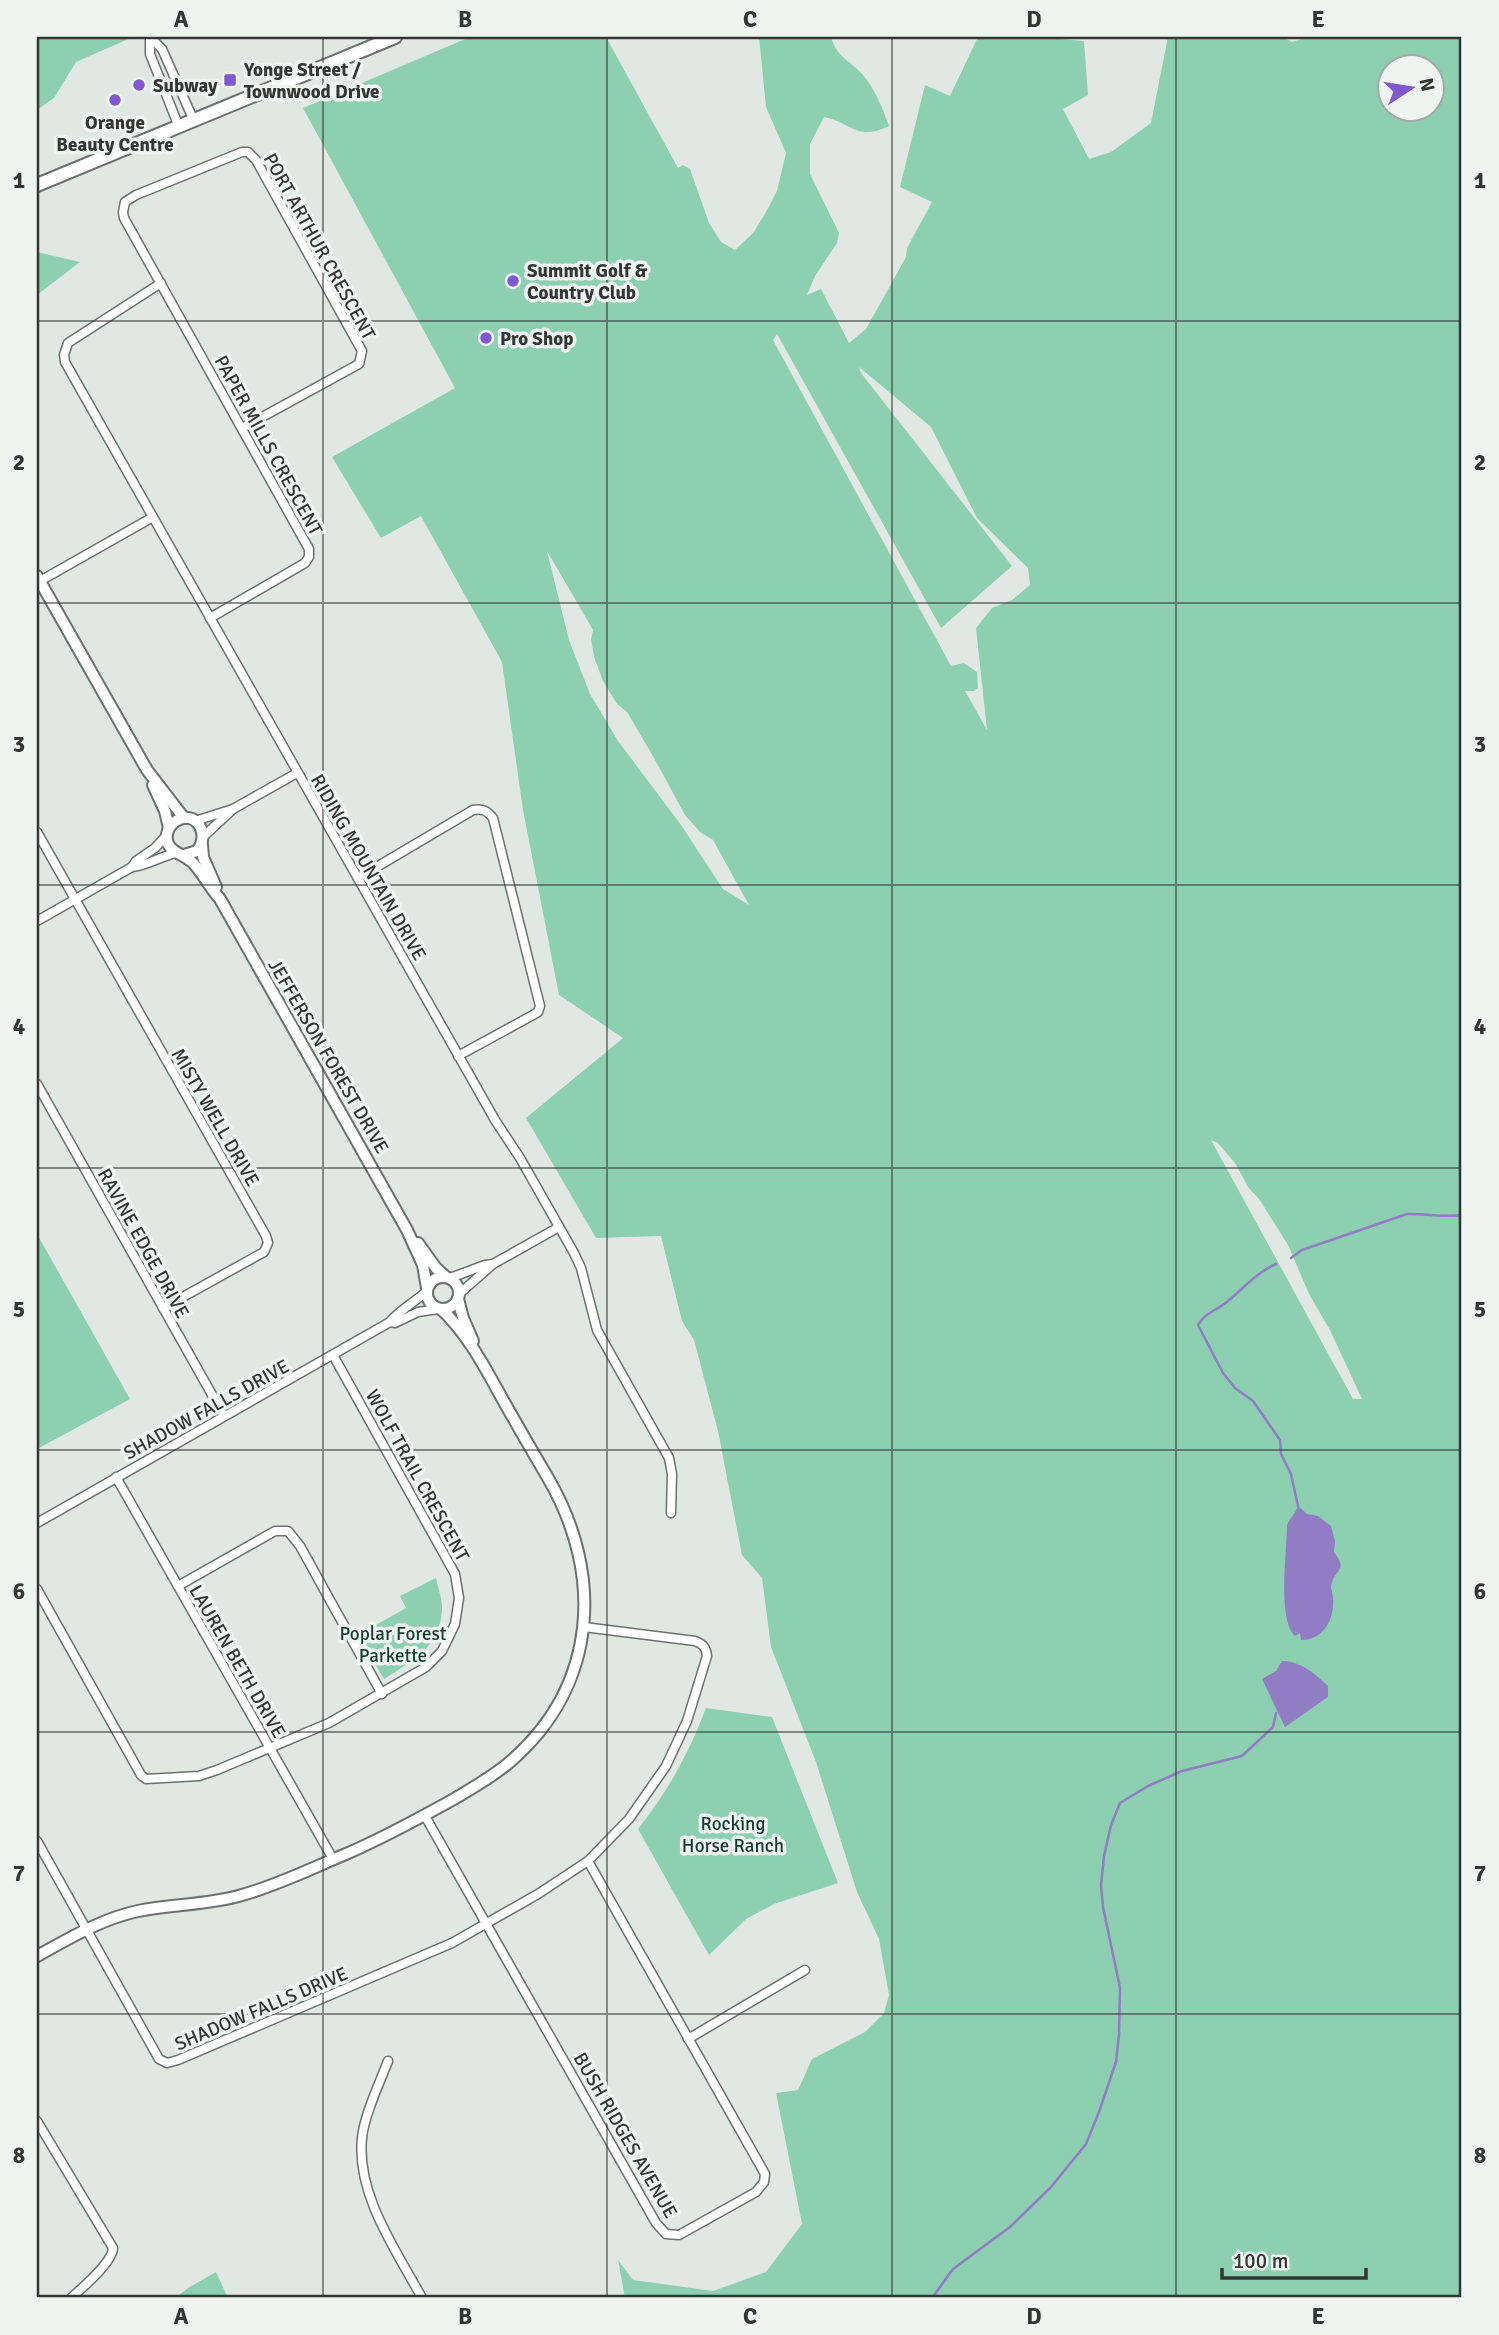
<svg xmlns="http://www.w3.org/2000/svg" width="1499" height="2335" font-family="Signika,sans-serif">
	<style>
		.green { fill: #8dcfb1; fill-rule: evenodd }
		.water { fill: #907dc3 }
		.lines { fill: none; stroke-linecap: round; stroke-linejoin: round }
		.stream { stroke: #907dc3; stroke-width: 2.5 }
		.street-casing { stroke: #6b716e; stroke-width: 11 }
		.secondary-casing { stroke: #6b716e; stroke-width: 14 }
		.primary-casing { stroke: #6b716e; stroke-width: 16 }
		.street { stroke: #fff; stroke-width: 8 }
		.secondary { stroke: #fff; stroke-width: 10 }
		.primary { stroke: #fff; stroke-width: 12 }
		.grid { fill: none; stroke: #333634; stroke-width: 2; stroke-opacity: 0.55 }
		.poi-dot { fill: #8258d2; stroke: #eef5f1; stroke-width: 2.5 }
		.labels { text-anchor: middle; stroke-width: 7; stroke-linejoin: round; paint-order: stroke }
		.poi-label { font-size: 19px; font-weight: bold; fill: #333634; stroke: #eef5f1; text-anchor: start }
		.street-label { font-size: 19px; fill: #333634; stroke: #eef5f1 }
		.park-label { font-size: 19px; fill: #143d2d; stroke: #eef5f1 }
		.neatline { fill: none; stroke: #333634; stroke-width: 2.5 }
		.grid-label { font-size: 23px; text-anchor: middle; font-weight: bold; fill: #333634 }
	</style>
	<rect width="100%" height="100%" fill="#e1e8e4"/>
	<g class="green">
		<polygon points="37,37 133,37 76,62 54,98 37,110"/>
		<path d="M470,37h136l72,131 5,-3 7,4 19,54 12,19 14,8 18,-17 12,-19 12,-23 9,-38 -20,-46 -7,-70h72c7,22 18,22 32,38 13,16 19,32 26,51 -32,16 -38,-4 -65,-9l-14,27v30l29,59 -2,10 -22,33 -8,19 14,-6 28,54 17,-14 40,-72 1,-9 25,-46 -32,-15 25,-102 25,11 28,-59h60l46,4 4,54 -25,14 26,50 22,-7 40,-29 17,-86h115l9,5 16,-5h154v2261h-837l-7,-38 15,20 80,11 53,-19 36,-48 -26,-131 22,-3 14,-31 53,-27 19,-19 5,-18 -10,-56 -22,-47 -41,-130 -45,-115 -9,-69 -20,-23 -24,-124 -24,-91 -12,-19 -21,-85 -65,2 -70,-120 97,-80 -64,-43 -36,-185 -21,-148 -81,-146 -40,22 -49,-81 123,-69 -152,-280zM1390,66h42v42h-42zM777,334l164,294 71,-62 -151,-193 -2,-6 72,60 46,91 51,50 2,17 -18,15 -20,8 -16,20 11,102 -22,-39h9l4,-3 -1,-16 -13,-9 -13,3 -178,-326zM547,551l46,79 -2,9 3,18 9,24 14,23 10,8 27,46 31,57 15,17 13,8 36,65 -26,-16 -42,-64 -63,-84 -28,-47 -21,-54zM1211,1140l7,3 17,20 13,24 11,12 29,46 21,49 21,36 32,69h-9z"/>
		<polygon points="37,252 80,262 37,295"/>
		<polygon points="37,1234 130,1399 37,1449"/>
		<path d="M436,1578c2,10 7,23 6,33 -3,37 -30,50 -58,68l-26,-44 48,-27 -6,-12z"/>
		<path d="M706,1708l66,9 66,166 -64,21 -28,15 -37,36 -71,-126c30,-38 51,-76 68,-121z"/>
		<polygon points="216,2272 228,2298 175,2298 188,2288"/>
	</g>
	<g class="water">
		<path d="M1298,1506l9,8 11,2 13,10 4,15 -1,11c15,20 0,16 -3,35 0,2 2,8 2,10 2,22 -9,43 -32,43l-1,-7 -5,3c-18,-17 -8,-85 -8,-110 2,-9 9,-12 11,-20z"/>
		<path d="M1282,1661c19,0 33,13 46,25v11l-43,30 -23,-48 14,-8z"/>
	</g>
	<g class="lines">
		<g class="stream">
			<path d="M1291,1258l11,-8 105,-36c18,-1 37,4 55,1"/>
			<path d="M1276,1264c-20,9 -32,24 -48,37 -10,9 -24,12 -30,24l25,48 12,15 18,13 27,39 1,14 10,20 7,32"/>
			<polyline points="932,2298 953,2269 1010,2227 1051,2187 1086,2144 1099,2112 1116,2062 1119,2034 1120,1988 1103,1907 1101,1885 1104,1856 1111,1825 1120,1803 1148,1786 1182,1771 1242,1756 1273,1727 1276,1713"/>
		</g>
		<g class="street-casing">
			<g id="street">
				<polyline points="150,37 150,54 179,127"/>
				<polyline points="150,37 162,49 194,121"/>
				<polyline points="161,283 68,343 64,355 65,362 495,1120 520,1158 574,1253 581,1268 597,1330 669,1458 672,1474 671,1513"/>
				<polyline points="40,581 153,517"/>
				<polyline points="210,618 305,563 309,557 309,549 124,218 123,212 125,202 136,195 242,152 248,152 256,160 362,351 359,364 242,428"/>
				<polyline points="195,821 233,809 297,773"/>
				<polyline points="37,832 266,1236 268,1243 264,1252 163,1308"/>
				<polyline points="204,836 233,809"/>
				<path d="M132,867c15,-1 29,-11 44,-14"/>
				<path d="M358,878l115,-68c10,-2 14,1 20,8l47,188 -2,6 -5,3 -75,41"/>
				<polyline points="37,921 132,867 136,861 155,848 167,835"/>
				<polyline points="37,1084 224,1416"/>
				<polyline points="450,1278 485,1265 493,1264"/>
				<polyline points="459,1294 493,1264 559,1227"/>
				<polyline points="390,1322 395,1323 418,1312 438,1309"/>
				<polyline points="116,1477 333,1859"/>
				<path d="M37,1523l353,-201c6,-9 27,-22 36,-30"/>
				<polyline points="178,1586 275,1531 288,1531 300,1546 382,1694"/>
				<polyline points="37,1589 141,1775 146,1779 199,1776 217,1770 329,1723 426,1667 442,1651 455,1624 459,1598 455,1574 333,1355"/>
				<polyline points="425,1816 656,2223 666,2234 679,2235 756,2192 764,2182 765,2174 588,1861"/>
				<path d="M37,1841l122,218 8,4 11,-3 274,-117 86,-49 50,-33 41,-42 37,-53 21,-45 20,-65c-1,-9 -4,-12 -12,-15l-111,-14"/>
				<polyline points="688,2039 805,1970"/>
				<path d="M388,2061c-8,21 -24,55 -26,77 -6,56 34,112 60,160"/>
				<path d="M37,2121l76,127c-1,15 -30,39 -42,50"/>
			</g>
		</g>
		<g class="secondary-casing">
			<g id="secondary">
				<polyline points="37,576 147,770 184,818"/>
				<polyline points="153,785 165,811 169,828"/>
				<polyline points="202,845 203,857 216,887"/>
				<path d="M184,855l13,-4c14,-17 -1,-42 -21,-30 -5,3 -8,8 -9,13 -3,19 18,19 27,30 10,11 16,24 26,35l187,331 16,35 4,23"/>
				<polyline points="418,1243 436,1268 446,1277"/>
				<circle cx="443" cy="1293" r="16"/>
				<polyline points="458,1299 463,1318 473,1341"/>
				<path d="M37,1956c33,-18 64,-37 101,-45 34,-7 71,-6 104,-16 36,-10 70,-27 104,-41 37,-16 72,-35 108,-55 20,-12 40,-23 57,-38 87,-76 93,-187 37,-283 -17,-29 -34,-58 -50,-87 -16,-29 -33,-60 -57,-82"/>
			</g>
		</g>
		<g class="primary-casing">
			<polyline id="primary" points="37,185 395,37"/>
		</g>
		<use href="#street" class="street"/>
		<use href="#secondary" class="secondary"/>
		<use href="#primary" class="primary"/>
	</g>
	<path class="grid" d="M323,37v2261M607,37v2261M892,37v2261M1176,37v2261M37,321h1425M37,603h1425M37,885h1425M37,1168h1425M37,1450h1425M37,1732h1425M37,2014h1425"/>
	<g class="poi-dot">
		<rect x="223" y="73" width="14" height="14" rx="3.5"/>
		<circle cx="139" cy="85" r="7"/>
		<circle cx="115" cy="100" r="7"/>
		<circle cx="513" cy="281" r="7"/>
		<circle cx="486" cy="338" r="7"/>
	</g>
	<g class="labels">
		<g class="poi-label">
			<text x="244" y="76">Yonge Street /<tspan x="244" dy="22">Townwood Drive</tspan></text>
			<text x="153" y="92">Subway</text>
			<text x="115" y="129" text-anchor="middle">Orange<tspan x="115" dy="22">Beauty Centre</tspan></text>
			<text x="527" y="277">Summit Golf &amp;<tspan x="527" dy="22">Country Club</tspan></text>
			<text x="500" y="345">Pro Shop</text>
		</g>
		<g class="street-label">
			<text transform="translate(320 246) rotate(61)" y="7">PORT ARTHUR CRESCENT</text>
			<text transform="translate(269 445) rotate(61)" y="7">PAPER MILLS CRESCENT</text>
			<text transform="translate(369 867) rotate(60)" y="7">RIDING MOUNTAIN DRIVE</text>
			<text transform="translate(329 1056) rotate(60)" y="7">JEFFERSON FOREST DRIVE</text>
			<text transform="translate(216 1117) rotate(60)" y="7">MISTY WELL DRIVE</text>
			<text transform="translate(144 1243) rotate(61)" y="7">RAVINE EDGE DRIVE</text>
			<text transform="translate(206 1409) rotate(-29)" y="7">SHADOW FALLS DRIVE</text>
			<text transform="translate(418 1475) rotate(61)" y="7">WOLF TRAIL CRESCENT</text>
			<text transform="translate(238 1661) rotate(60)" y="7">LAUREN BETH DRIVE</text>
			<text transform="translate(261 2008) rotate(-23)" y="7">SHADOW FALLS DRIVE</text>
			<text transform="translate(626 2135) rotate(60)" y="7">BUSH RIDGES AVENUE</text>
		</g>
		<g class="park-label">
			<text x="393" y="1640">Poplar Forest<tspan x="393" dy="22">Parkette</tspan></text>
			<text x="733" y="1830">Rocking<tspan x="733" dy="22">Horse Ranch</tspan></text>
		</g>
	</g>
	<rect width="1499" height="2335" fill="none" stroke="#eef5f1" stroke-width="77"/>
	<g transform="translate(1411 88) rotate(78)"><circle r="33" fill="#eef5f1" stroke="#a3a9a5" stroke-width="2"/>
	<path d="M0-5L12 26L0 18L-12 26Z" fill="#8258d2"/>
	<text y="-10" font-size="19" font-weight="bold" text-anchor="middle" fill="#333634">N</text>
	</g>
	<path d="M1222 2268v10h144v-10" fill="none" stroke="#333634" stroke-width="3.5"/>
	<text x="1233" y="2268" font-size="21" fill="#333634" stroke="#eef5f1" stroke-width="5" paint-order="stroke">100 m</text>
	<rect x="38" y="38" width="1422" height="2258" class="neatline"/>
	<g class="grid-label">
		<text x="181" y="27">A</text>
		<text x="465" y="27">B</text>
		<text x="750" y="27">C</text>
		<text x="1034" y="27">D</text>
		<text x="1318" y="27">E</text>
		<text x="19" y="188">1</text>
		<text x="1480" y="188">1</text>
		<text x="19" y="470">2</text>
		<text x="1480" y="470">2</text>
		<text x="19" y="752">3</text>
		<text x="1480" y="752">3</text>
		<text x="19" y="1034">4</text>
		<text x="1480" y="1034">4</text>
		<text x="19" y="1317">5</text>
		<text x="1480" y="1317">5</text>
		<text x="19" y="1599">6</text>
		<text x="1480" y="1599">6</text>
		<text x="19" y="1881">7</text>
		<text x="1480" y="1881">7</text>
		<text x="19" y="2163">8</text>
		<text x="1480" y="2163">8</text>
		<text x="181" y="2324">A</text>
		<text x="465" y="2324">B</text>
		<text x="750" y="2324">C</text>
		<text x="1034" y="2324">D</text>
		<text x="1318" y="2324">E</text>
	</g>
</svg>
